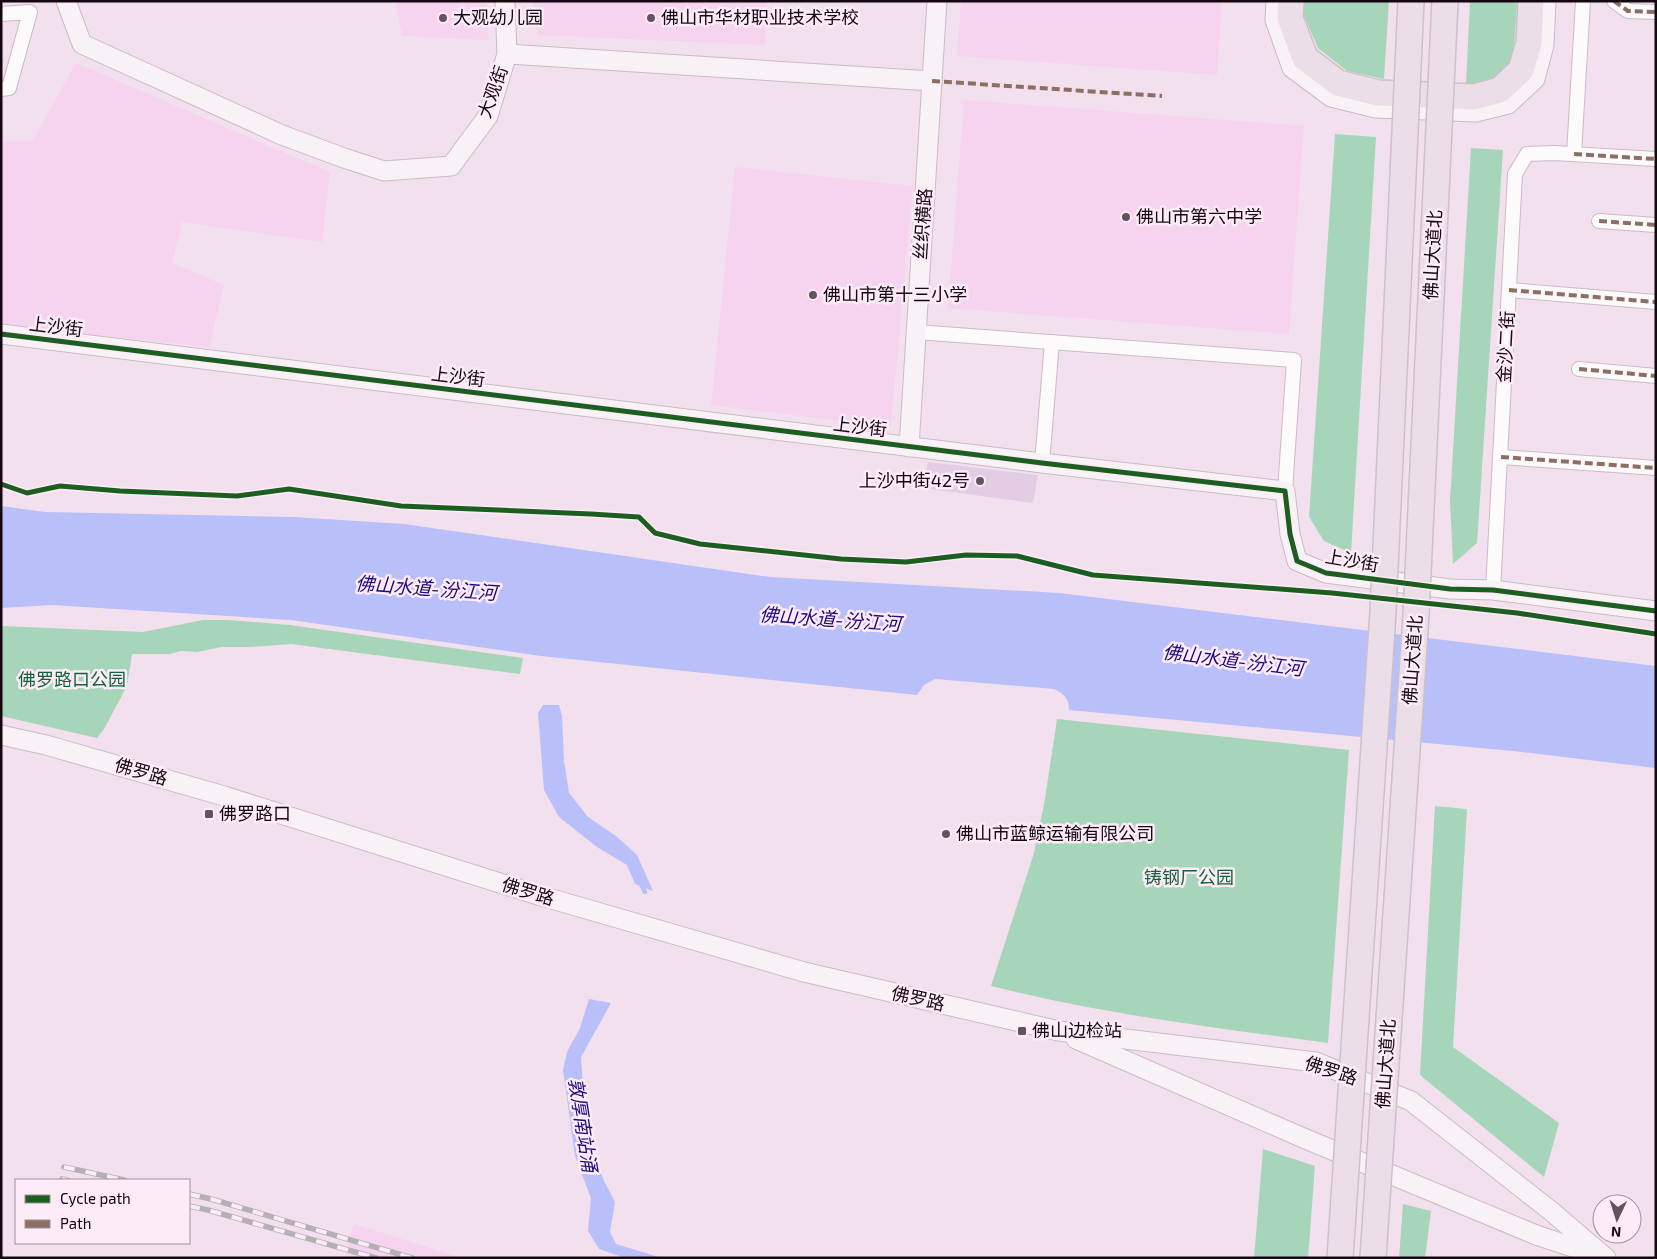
<svg xmlns="http://www.w3.org/2000/svg" width="1657" height="1259" font-family="'Exo 2','Noto Sans SC',sans-serif">
	<style>
		.built { fill: #f6d3ef }
		.green { fill: #a6d5b9 }
		.water { fill: #b9bff9 }
		.lines { fill: none; stroke-linecap: round; stroke-linejoin: round }
		.stream { stroke: #b9bff9; stroke-width: 4.5 }
		.building { fill: #e2cde5 }
		.street-casing { stroke: #cabbc6; stroke-width: 16 }
		.secondary-casing { stroke: #cabbc6; stroke-width: 21 }
		.highway-casing { stroke: #cbc2c9; stroke-width: 28 }
		.street { stroke: #fdfafc; stroke-width: 14 }
		.secondary { stroke: #f8f2f6; stroke-width: 19 }
		.highway { stroke: #ecdee9; stroke-width: 25 }
		.rail-casing { stroke: #b5b0b3; stroke-width: 5.5 }
		.rail { stroke: #fdebf8; stroke-width: 4; stroke-dasharray: 11; stroke-linecap: butt }
		.highway-bridge-casing { stroke: #cbc2c9; stroke-width: 28; stroke-linecap: butt }
		.highway-bridge { stroke: #ecdee9; stroke-width: 25 }
		.quiet { stroke: #8d6e63; stroke-width: 4; stroke-dasharray: 8 4; stroke-linecap: butt }
		.cycleway-casing { stroke: #fdebf8; stroke-width: 8 }
		.cycleway { stroke: #1b5e20; stroke-width: 5 }
		.poi-dot { fill: #62535e; stroke: #fdebf8; stroke-width: 2 }
		.labels { text-anchor: middle; stroke-width: 5; stroke-linejoin: round; paint-order: stroke }
		.poi-label { font-size: 18px; fill: #140711; stroke: #fdebf8; text-anchor: start }
		.street-label { font-size: 18px; fill: #140711; stroke: #fdebf8 }
		.park-label { font-size: 18px; fill: #136439; stroke: #fdebf8 }
		.water-label { font-size: 19px; font-style: italic; fill: #1c0a7c; stroke: #fdebf8 }
	</style>
	<rect width="100%" height="100%" fill="#f2e0ee"/>
	<g class="built">
		<polygon points="395,1 487,1 488,40 402,36"/>
		<polygon points="532,1 767,1 765,45 538,35"/>
		<polygon points="961,1 1222,1 1217,75 957,56"/>
		<polygon points="76,63 330,172 322,242 182,222 172,263 224,285 209,347 1,325 1,141 32,142"/>
		<polygon points="964,100 1304,126 1289,334 948,308"/>
		<polygon points="735,167 913,186 891,427 711,405"/>
		<polygon points="354,1224 462,1258 344,1258"/>
	</g>
	<g class="green">
		<polygon points="1304,1 1389,1 1384,79 1347,71 1318,48 1304,16"/>
		<polygon points="1470,1 1517,1 1513,63 1493,81 1466,84"/>
		<polygon points="1335,134 1376,137 1351,553 1324,541 1309,517"/>
		<polygon points="1471,148 1503,150 1477,543 1453,564 1450,501"/>
		<polygon points="203,620 228,620 290,625 523,658 520,674 291,644 249,647 222,647 197,652 181,651 170,654 132,654 127,686 104,729 97,738 1,716 1,626 143,632"/>
		<path d="M1057,719l292,31 -21,293c-113,-15 -226,-29 -337,-57l43,-133 11,-54z"/>
		<polygon points="1435,806 1467,809 1453,1047 1559,1123 1544,1177 1420,1075"/>
		<polygon points="1263,1149 1315,1166 1308,1258 1254,1258"/>
		<polygon points="1403,1204 1431,1211 1425,1258 1399,1258"/>
	</g>
	<g class="water">
		<path d="M1,506l44,6 248,5 111,7 366,53 289,16 597,73v102l-143,-17 -444,-41c0,-12 -5,-16 -15,-21l-119,-10 -11,6 -7,10 -376,-39 -250,-36 -239,-15 -51,3z"/>
		<polygon points="543,705 559,705 562,716 564,761 569,793 588,817 616,836 637,855 653,891 635,884 627,865 597,847 559,817 544,790 538,713"/>
		<polygon points="589,999 611,1003 581,1057 584,1105 593,1153 604,1181 615,1202 610,1232 616,1244 662,1258 625,1258 599,1249 588,1231 591,1198 575,1156 563,1070 567,1052 580,1028"/>
	</g>
	<g class="lines">
		<polyline class="stream" points="640,882 645,892"/>
	</g>
	<polygon class="building" points="928,462 1038,475 1033,503 923,488"/>
	<g class="lines">
		<g class="street-casing">
			<g id="street">
				<polyline points="1614,1 1628,11 1656,12"/>
				<polyline points="1,14 30,12 9,88 1,89"/>
				<polyline points="1574,154 1583,1"/>
				<polyline points="1599,221 1656,225"/>
				<polyline points="1509,290 1656,302"/>
				<polyline points="916,332 1294,360 1285,491"/>
				<polyline points="1579,369 1656,376"/>
				<polyline points="1501,457 1656,468"/>
				<polyline points="1042,463 1052,342"/>
				<polyline points="1493,590 1515,174 1527,154 1554,153 1656,159"/>
			</g>
		</g>
		<g class="secondary-casing">
			<g id="secondary">
				<polyline points="66,1 82,44 282,135 344,158 384,171 451,166 488,116 507,54 932,81"/>
				<polyline points="505,1 507,54"/>
				<polyline points="1276,1 1275,20 1292,68 1331,97 1376,108 1476,112 1508,104 1535,79 1544,45 1546,1"/>
				<polyline points="1,334 1042,463 1285,491 1290,534 1297,561 1326,573 1450,589 1493,590 1656,611"/>
				<polyline points="909,447 937,1"/>
				<polyline points="1,735 46,745 224,796 538,895 804,972 1059,1031 1316,1062 1411,1101 1551,1211 1606,1258"/>
				<polyline points="1076,1039 1301,1137 1536,1235 1597,1255"/>
			</g>
		</g>
		<g class="highway-casing">
			<polyline id="highway" points="1291,1 1290,18 1305,58 1338,83 1378,93 1474,97 1500,90 1521,70 1529,43 1531,1"/>
		</g>
		<use href="#street" class="street"/>
		<use href="#secondary" class="secondary"/>
		<use href="#highway" class="highway"/>
		<g class="rail-casing">
			<g id="rail">
				<polyline points="64,1167 124,1180"/>
				<polyline points="62,1179 67,1180"/>
				<polyline points="189,1194 211,1199 412,1258"/>
				<polyline points="189,1206 208,1210 376,1258"/>
			</g>
		</g>
		<use href="#rail" class="rail"/>
		<g class="highway-bridge-casing">
			<g id="highway-bridge">
				<polyline points="1340,1258 1383,612 1411,1"/>
				<polyline points="1373,1258 1416,615 1445,1"/>
			</g>
		</g>
		<use href="#highway-bridge" class="highway-bridge"/>
		<g class="quiet">
			<polyline points="1614,1 1628,11 1656,12"/>
			<polyline points="932,81 1162,96"/>
			<polyline points="1574,154 1656,159"/>
			<polyline points="1599,221 1656,225"/>
			<polyline points="1509,290 1656,302"/>
			<polyline points="1579,369 1656,376"/>
			<polyline points="1501,457 1656,468"/>
		</g>
		<g class="cycleway-casing">
			<g id="cycleway">
				<polyline points="1,334 1042,463 1285,491 1290,534 1297,561 1326,573 1450,589 1493,590 1656,611"/>
				<polyline points="1,484 27,493 60,486 120,491 237,496 289,489 401,506 591,514 639,517 655,533 700,544 841,559 906,562 966,555 1017,556 1093,575 1332,593 1517,613 1656,634"/>
			</g>
		</g>
		<use href="#cycleway" class="cycleway"/>
	</g>
	<g class="poi-dot">
		<circle cx="443" cy="18" r="5"/>
		<circle cx="651" cy="18" r="5"/>
		<circle cx="1126" cy="217" r="5"/>
		<circle cx="813" cy="295" r="5"/>
		<circle cx="980" cy="481" r="5"/>
		<rect x="204" y="809" width="10" height="10" rx="2.5"/>
		<circle cx="946" cy="834" r="5"/>
		<rect x="1017" y="1026" width="10" height="10" rx="2.5"/>
	</g>
	<g class="labels">
		<g class="poi-label">
			<text x="453" y="24">大观幼儿园</text>
			<text x="661" y="24">佛山市华材职业技术学校</text>
			<text x="1136" y="223">佛山市第六中学</text>
			<text x="823" y="301">佛山市第十三小学</text>
			<text x="970" y="487" text-anchor="end">上沙中街42号</text>
			<text x="219" y="820">佛罗路口</text>
			<text x="956" y="840">佛山市蓝鲸运输有限公司</text>
			<text x="1032" y="1037">佛山边检站</text>
		</g>
		<g class="street-label">
			<text transform="translate(493 92) rotate(-70)" y="6">大观街</text>
			<text transform="translate(923 224) rotate(-86)" y="6">丝织横路</text>
			<text transform="translate(1433 255) rotate(-87)" y="6">佛山大道北</text>
			<text transform="translate(56 327) rotate(7)" y="6">上沙街</text>
			<text transform="translate(1506 347) rotate(-87)" y="6">金沙二街</text>
			<text transform="translate(458 377) rotate(7)" y="6">上沙街</text>
			<text transform="translate(860 427) rotate(7)" y="6">上沙街</text>
			<text transform="translate(1352 561) rotate(10)" y="6">上沙街</text>
			<text transform="translate(1413 660) rotate(-86)" y="6">佛山大道北</text>
			<text transform="translate(141 772) rotate(16)" y="6">佛罗路</text>
			<text transform="translate(528 892) rotate(17)" y="6">佛罗路</text>
			<text transform="translate(918 999) rotate(13)" y="6">佛罗路</text>
			<text transform="translate(1386 1064) rotate(-86)" y="6">佛山大道北</text>
			<text transform="translate(1331 1071) rotate(18)" y="6">佛罗路</text>
		</g>
		<g class="park-label">
			<text x="72" y="686">佛罗路口公园</text>
			<text x="1189" y="884">铸钢厂公园</text>
		</g>
		<g class="water-label">
			<text transform="translate(426 588) rotate(4)" y="7">佛山水道-汾江河</text>
			<text transform="translate(830 619) rotate(4)" y="7">佛山水道-汾江河</text>
			<text transform="translate(1233 660) rotate(7)" y="7">佛山水道-汾江河</text>
			<text transform="translate(583 1125) rotate(81)" y="7">敦厚南站涌</text>
		</g>
	</g>
	<rect width="1657" height="1259" fill="none" stroke="#140711" stroke-width="5"/>
	<rect x="15" y="1179" width="175" height="65" fill="#fdebf8" stroke="#a0909c"/>
	<rect x="25" y="1195" width="25" height="8" fill="#1b5e20" stroke="#a0909c"/>
	<text x="60" y="1204" font-size="15" fill="#140711">Cycle path</text>
	<rect x="25" y="1220" width="25" height="8" fill="#8d6e63" stroke="#a0909c"/>
	<text x="60" y="1229" font-size="15" fill="#140711">Path</text>
	<g transform="translate(1617 1219) rotate(184)"><circle r="24" fill="#fdebf8" stroke="#a0909c"/>
	<path d="M0-4L9 19L0 12L-9 19Z" fill="#62535e"/>
	<text y="-8" font-size="14" font-weight="bold" text-anchor="middle" fill="#140711">N</text>
	</g>
</svg>
